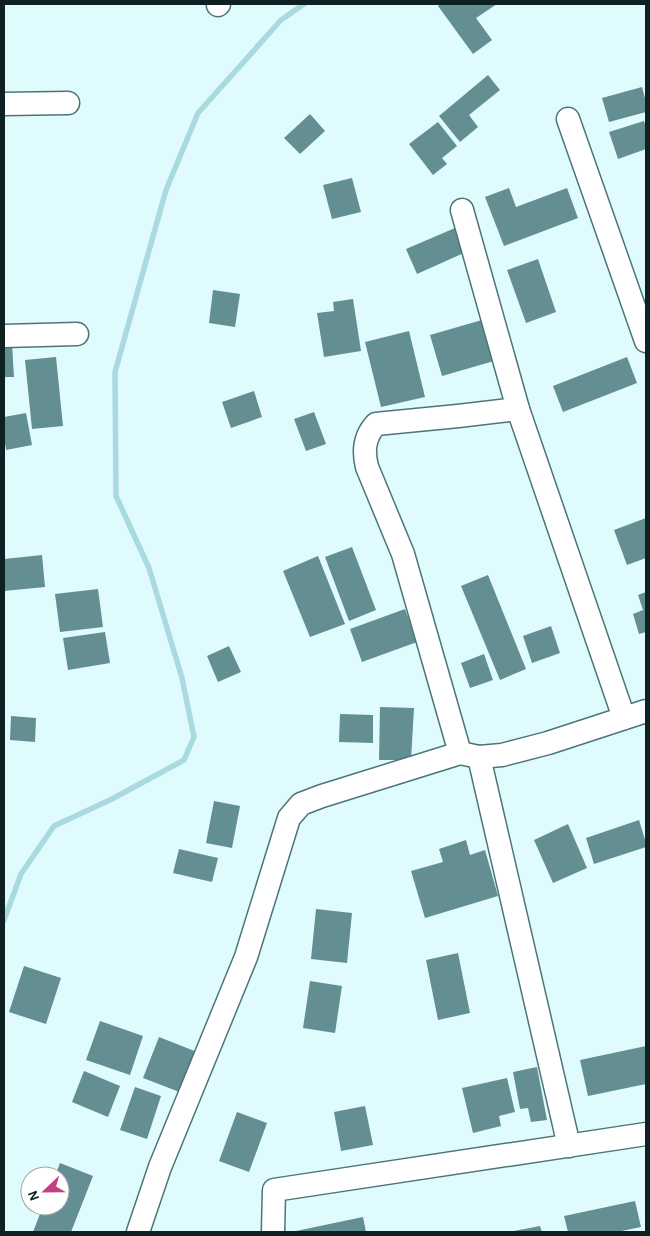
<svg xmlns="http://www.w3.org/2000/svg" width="650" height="1236" font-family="'Alegreya Sans',sans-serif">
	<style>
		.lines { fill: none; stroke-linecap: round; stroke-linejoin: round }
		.stream { stroke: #a9dadf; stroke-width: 5.5 }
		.building { fill: #638e92 }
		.minor-casing { stroke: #4b7579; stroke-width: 25 }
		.minor { stroke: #fff; stroke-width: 22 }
	</style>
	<rect width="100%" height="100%" fill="#e0fbfe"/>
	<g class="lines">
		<polyline class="stream" points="4,920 21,874 54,826 112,799 184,760 194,737 182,678 149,568 116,496 115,372 166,190 198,113 281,20 304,4"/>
	</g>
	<g class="building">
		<polygon points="441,4 497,4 476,18 492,40 473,54 438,6"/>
		<polygon points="488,75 500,90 469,115 478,127 460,142 439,116"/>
		<polygon points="642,87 646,102 646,112 609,122 602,98"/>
		<polygon points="310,114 325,131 300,154 284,138"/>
		<polygon points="644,121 646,128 646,149 618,159 609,132"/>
		<polygon points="438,122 457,146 442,158 447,164 433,175 409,144"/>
		<polygon points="352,178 361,212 332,219 323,185"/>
		<polygon points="509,188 516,207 567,188 578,218 504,246 485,197"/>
		<polygon points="455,228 466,252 417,274 406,249"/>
		<polygon points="538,259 556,312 526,323 507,270"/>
		<polygon points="213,290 240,294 235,327 209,323"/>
		<polygon points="353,299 361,351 324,357 317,313 334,311 333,302"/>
		<polygon points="482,320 494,361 442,376 430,335"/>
		<polygon points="409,331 425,397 381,407 365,342"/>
		<polygon points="4,344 12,344 14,377 4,377"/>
		<polygon points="56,357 63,426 32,429 25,360"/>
		<polygon points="627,357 637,383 563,412 553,386"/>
		<polygon points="254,391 262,417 231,428 222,402"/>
		<polygon points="314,412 326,444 306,451 294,419"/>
		<polygon points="26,413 32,445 6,450 4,437 4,417"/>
		<polygon points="646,518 646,558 627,565 614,530"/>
		<polygon points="352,547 376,610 349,621 325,557"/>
		<polygon points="42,555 45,587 4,591 4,559"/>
		<polygon points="318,556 345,624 310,637 283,571"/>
		<polygon points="488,575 526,669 500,680 461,586"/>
		<polygon points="98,589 103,627 60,632 55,594"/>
		<polygon points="646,592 646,632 639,634 633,614 643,610 638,595"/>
		<polygon points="405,609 417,642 362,662 350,629"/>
		<polygon points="551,626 560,653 532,663 523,636"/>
		<polygon points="105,632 110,663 68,670 63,638"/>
		<polygon points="229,646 241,672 218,682 207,656"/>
		<polygon points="484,654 493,680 470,688 461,663"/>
		<polygon points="380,707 414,708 411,760 379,760"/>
		<polygon points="340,714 373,715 373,743 339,742"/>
		<polygon points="11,716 36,718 35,742 10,740"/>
		<polygon points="214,801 240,806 232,848 206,843"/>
		<polygon points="639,820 646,843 646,847 594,864 586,838"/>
		<polygon points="568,824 587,868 553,883 534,840"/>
		<polygon points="466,840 470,855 485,850 498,896 425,918 411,871 443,862 439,849"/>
		<polygon points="179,849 218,858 212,882 173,873"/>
		<polygon points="316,909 352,913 347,963 311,959"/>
		<polygon points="458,953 470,1013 438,1020 426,960"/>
		<polygon points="24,966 61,978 46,1024 9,1012"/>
		<polygon points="310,981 342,986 335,1033 303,1028"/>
		<polygon points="100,1021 143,1036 130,1075 86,1060"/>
		<polygon points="159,1037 197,1052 182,1093 143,1078"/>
		<polygon points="646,1046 646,1084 588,1096 580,1060"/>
		<polygon points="537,1067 547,1120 531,1122 528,1108 520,1109 513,1072"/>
		<polygon points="84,1071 120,1086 108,1117 72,1102"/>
		<polygon points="507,1078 515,1112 499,1116 501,1126 473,1133 462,1088"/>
		<polygon points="135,1087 161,1096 147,1139 120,1130"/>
		<polygon points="365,1106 373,1145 341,1151 334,1112"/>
		<polygon points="237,1112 267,1123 249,1172 219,1161"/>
		<polygon points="60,1163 93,1176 71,1232 33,1232 43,1206 60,1206 60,1176 55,1176"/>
		<polygon points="635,1201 641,1227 617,1232 568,1232 564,1216"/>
		<polygon points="363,1217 366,1232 297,1232 296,1231"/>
		<polygon points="540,1226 542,1232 514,1232 514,1231"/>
	</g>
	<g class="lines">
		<g class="minor-casing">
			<g id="minor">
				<polyline points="218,5 219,4"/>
				<polyline points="4,104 68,103"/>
				<polyline points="568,119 646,341"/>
				<polyline points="462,210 518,409 624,718"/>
				<polyline points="4,336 77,334"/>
				<path d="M518,409l-60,7 -82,8c-12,13 -13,27 -9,43l36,87 57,199 19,4 23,-2 46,-12 98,-32"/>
				<polyline points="479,757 569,1146"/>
				<polyline points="138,1232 160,1167 246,957 289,818 301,804 322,796 460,753"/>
				<polyline points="273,1232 274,1190 646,1134"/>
			</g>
		</g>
		<use href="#minor" class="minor"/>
	</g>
	<rect width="650" height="1236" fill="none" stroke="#0e2022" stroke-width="10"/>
	<g transform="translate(45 1191) rotate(248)"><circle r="24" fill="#ffffff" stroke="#9fa6a7"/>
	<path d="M0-4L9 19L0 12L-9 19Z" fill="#c44085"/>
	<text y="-8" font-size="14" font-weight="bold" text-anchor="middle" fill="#0e2022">N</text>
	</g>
</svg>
